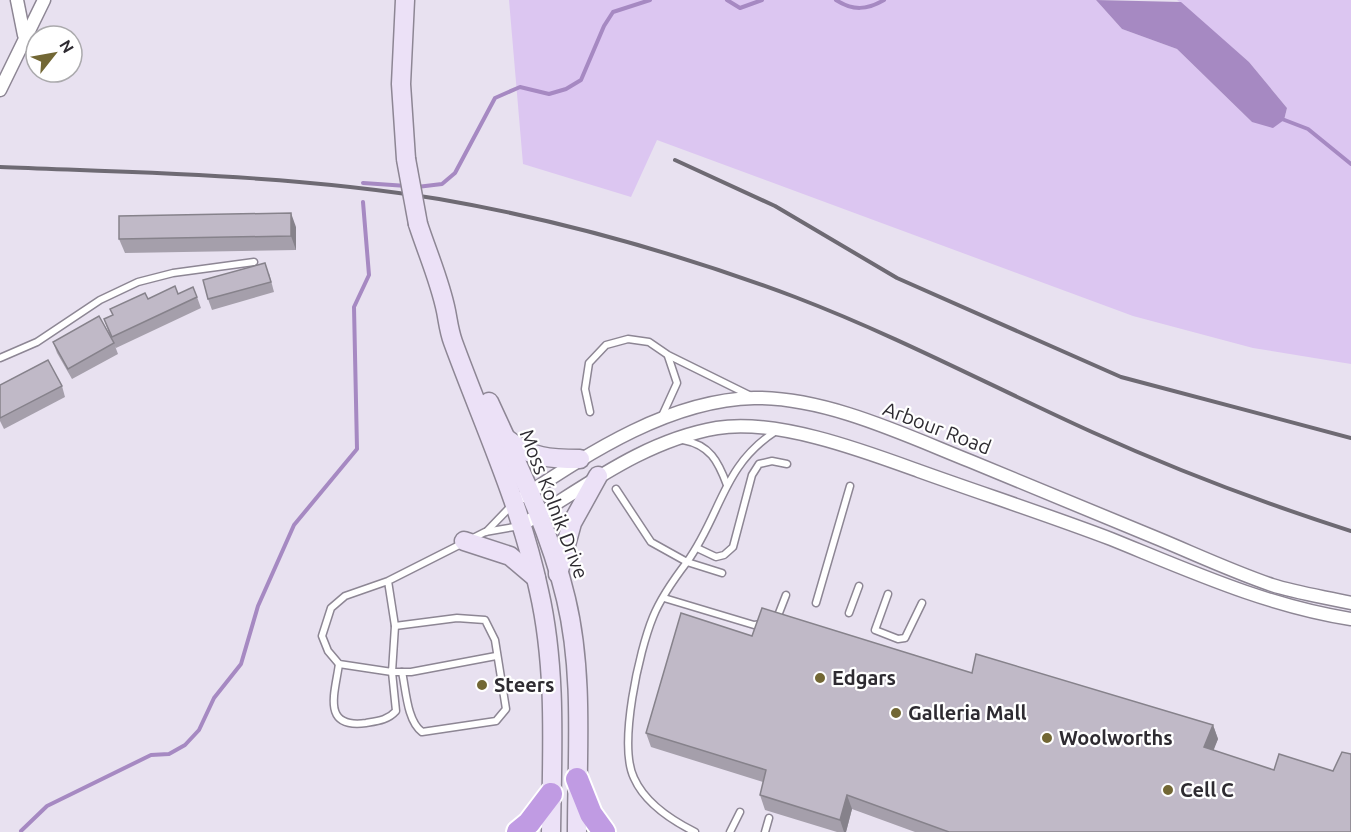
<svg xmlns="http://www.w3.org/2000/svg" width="1351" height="832" font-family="Ubuntu,sans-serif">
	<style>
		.green { fill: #dcc6f1 }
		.water { fill: #a689c2 }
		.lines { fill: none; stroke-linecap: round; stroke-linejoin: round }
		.stream { stroke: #a689c2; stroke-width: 4 }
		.lane-casing { stroke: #8d8694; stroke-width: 9 }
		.street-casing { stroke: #8d8694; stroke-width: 15 }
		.secondary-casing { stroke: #8d8694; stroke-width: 21 }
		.highway-casing { stroke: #fff; stroke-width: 26 }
		.lane { stroke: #fff; stroke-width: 6 }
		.street { stroke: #fff; stroke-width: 12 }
		.secondary { stroke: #ece1f7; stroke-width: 18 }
		.highway { stroke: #c09be3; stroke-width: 22 }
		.rail { stroke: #6e6a73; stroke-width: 4 }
		.secondary-bridge-casing { stroke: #8d8694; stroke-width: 21; stroke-linecap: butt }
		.secondary-bridge { stroke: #ece1f7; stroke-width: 18 }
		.wall { fill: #a59fab }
		.shaded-wall { fill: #86828b }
		.building { fill: #c0b9c7; stroke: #86828b; stroke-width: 1.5 }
		.poi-dot { fill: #726734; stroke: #fff; stroke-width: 2 }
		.labels { text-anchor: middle; stroke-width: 4.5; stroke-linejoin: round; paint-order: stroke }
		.street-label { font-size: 20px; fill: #2e2b31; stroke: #fff }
		.poi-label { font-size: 20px; font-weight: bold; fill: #2e2b31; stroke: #fff; text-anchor: start }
	</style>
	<rect width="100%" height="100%" fill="#e8e1f0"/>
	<polygon class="green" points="509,0 1096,0 1122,29 1177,49 1252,122 1284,120 1287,108 1249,62 1177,0 1351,0 1351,364 1253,348 1133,316 657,140 631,197 523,164"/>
	<polygon class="water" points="1096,0 1181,2 1249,62 1287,108 1284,120 1273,128 1252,122 1177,49 1122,29"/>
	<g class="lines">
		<g class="stream">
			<polyline points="727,0 740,8 762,0"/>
			<path d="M836,0c17,11 31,10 48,0"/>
			<polyline points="1282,119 1308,129 1351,164"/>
			<polyline points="363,183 407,186"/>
			<polyline points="417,187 442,184 455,173 495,98 520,87 549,94 566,89 581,80 604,26 613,12 650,0"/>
			<polyline points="21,831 47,806 151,755 169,754 185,745 199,730 214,698 241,664 258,606 294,525 357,449 354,307 369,275 363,202"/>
		</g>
		<g class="lane-casing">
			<g id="lane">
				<polyline points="0,358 37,342 100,300 138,282 173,273 254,262"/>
				<polyline points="590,412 585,389 589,363 606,345 628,339 649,342 668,355 749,395"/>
				<polyline points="662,416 677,383 668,356"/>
				<path d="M683,440c27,5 35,21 44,45"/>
				<path d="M616,489l35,53 36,20c35,-49 35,-96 89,-131"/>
				<polyline points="486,532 512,505"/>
				<polyline points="697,548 716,557 724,555 733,547 752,475 759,464 772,461 787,464"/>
				<polyline points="388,581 395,626 392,672 339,664 328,651 322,636 331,608 345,596 388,581 485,532 520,526"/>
				<polyline points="888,594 875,630 898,639 905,638 922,603"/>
				<polyline points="664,598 754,625 762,624"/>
				<polyline points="816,603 850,486"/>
				<polyline points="849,613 859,586"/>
				<polyline points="774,618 779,613 786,595"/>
				<path d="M395,626l62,-8 28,2 10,20 11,69 -10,12 -74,11c-15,-11 -16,-42 -20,-60"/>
				<path d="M339,664c-4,29 -18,65 27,59 12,-2 22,-3 30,-12l-4,-39h19l85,-16"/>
				<path d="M695,832c-24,-12 -50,-29 -61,-54 -16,-33 5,-127 19,-161 8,-20 21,-38 34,-55l35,11"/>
				<polyline points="730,832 740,812"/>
				<polyline points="765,832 769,818"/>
			</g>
		</g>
		<g class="street-casing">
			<g id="street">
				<polyline points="17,0 24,35"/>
				<polyline points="0,90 44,0"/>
				<path d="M524,496c67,-44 146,-96 230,-98 72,-1 151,37 216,63 62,25 123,51 184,76 39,16 77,34 118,48 25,8 53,12 79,18"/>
				<path d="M520,526c64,-38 122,-85 197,-98 59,-10 147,23 202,43 64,23 129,44 192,68 79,32 156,67 240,80"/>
			</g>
		</g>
		<g class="secondary-casing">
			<g id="secondary">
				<polyline points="405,0 401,84 406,159"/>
				<path d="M418,224c9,28 22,57 28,87 2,10 3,20 7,31 30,82 68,163 86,249 18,79 13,161 12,241"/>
				<path d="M489,402c29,63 61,129 77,197 18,75 11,156 11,233"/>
				<path d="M507,439c23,19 44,20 73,20"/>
				<polyline points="464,541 510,556 536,578"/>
				<polyline points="558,574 572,523 598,476"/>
			</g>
		</g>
		<g class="highway-casing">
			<g id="highway">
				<polyline points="577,779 591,814 604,832"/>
				<polyline points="518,832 529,823 551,794"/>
			</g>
		</g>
		<use href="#lane" class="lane"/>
		<use href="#street" class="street"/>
		<use href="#secondary" class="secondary"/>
		<use href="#highway" class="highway"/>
		<g class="rail">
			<polyline points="675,160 775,206 897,278 1121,377 1351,438"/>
			<path d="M0,167c147,6 294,8 439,32 121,21 241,55 356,98 102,39 198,90 297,135 84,38 171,71 259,99"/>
		</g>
		<g class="secondary-bridge-casing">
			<polyline id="secondary-bridge" points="406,159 418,224"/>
		</g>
		<use href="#secondary-bridge" class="secondary-bridge"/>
	</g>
	<g class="wall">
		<polygon points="296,227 296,250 125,253 119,239"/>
		<polygon points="269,273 274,292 212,310 208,299"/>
		<polygon points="178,294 197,297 201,308 116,348 115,346 118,354 72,379 57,353 53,342 111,339 104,319"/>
		<polygon points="0,385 62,386 65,397 4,429 0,421"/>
		<polygon points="752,636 972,673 1213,725 1218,739 1213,750 1351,832 915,832 852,809 846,832 837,832 765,810 760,795 763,782 651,747 646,733"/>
	</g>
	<g class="shaded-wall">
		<polygon points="291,213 296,227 296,250 291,236"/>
		<polygon points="1213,725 1218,739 1209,762 1204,747"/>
		<polygon points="847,795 852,809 846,832 844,832 840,820"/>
	</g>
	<g class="building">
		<polygon points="291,213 291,236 119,239 119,216"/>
		<polygon points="265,263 271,282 208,299 203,280"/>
		<polygon points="175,286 178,294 193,287 197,297 112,337 104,319 113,315 110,309 145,293 148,299"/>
		<polygon points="99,316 114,343 68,369 53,342"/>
		<polygon points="48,360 62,386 0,418 0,385"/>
		<polygon points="762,608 972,673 976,654 1213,725 1204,747 1274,770 1279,754 1333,771 1342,752 1351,754 1351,832 949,832 847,795 840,820 760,795 766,770 646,733 681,613 752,636"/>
	</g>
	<g class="poi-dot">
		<circle cx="820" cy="678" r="6"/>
		<circle cx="482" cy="685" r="6"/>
		<circle cx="896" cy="713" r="6"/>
		<circle cx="1047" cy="738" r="6"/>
		<circle cx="1168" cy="790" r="6"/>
	</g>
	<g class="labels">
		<g class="street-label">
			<text transform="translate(937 428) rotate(21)" y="7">Arbour Road</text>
			<text transform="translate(554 504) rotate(69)" y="7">Moss Kolnik Drive</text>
		</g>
		<g class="poi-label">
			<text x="832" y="685">Edgars</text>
			<text x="494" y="692">Steers</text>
			<text x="908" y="720">Galleria Mall</text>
			<text x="1059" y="745">Woolworths</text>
			<text x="1180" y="797">Cell C</text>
		</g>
	</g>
	<g transform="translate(54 54) rotate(59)"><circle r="28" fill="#ffffff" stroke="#abaaad" stroke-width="1.5"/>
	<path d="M0-4.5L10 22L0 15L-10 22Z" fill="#726734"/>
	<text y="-9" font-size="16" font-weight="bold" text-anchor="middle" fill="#2e2b31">N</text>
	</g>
</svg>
